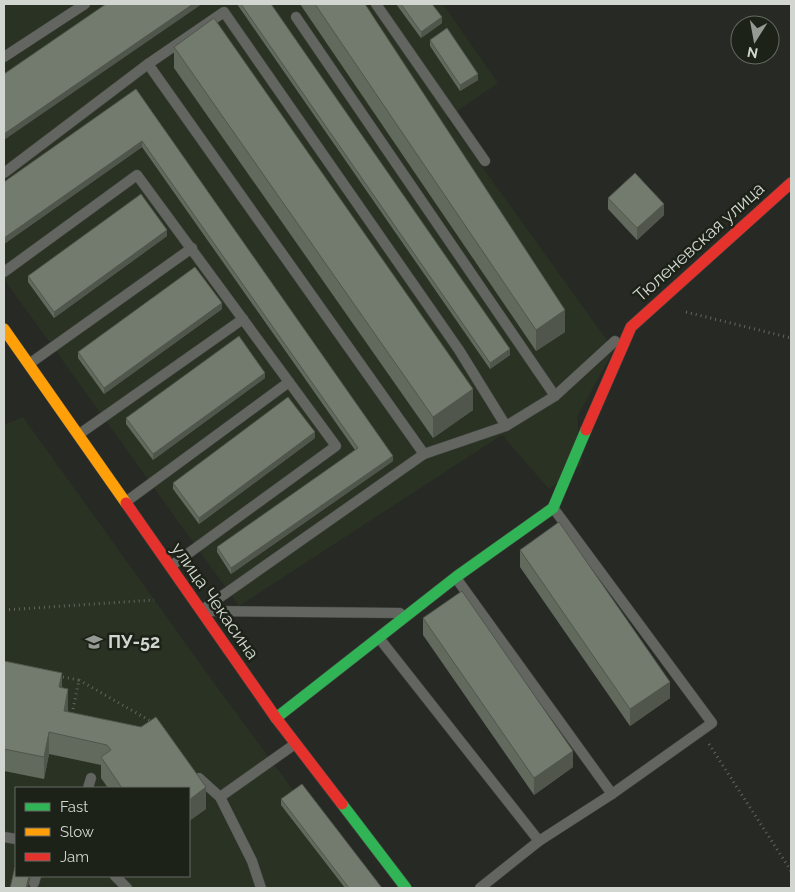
<svg xmlns="http://www.w3.org/2000/svg" width="795" height="892" font-family="Raleway,sans-serif">
	<style>
		.built { fill: #293223; fill-rule: evenodd }
		.lines { fill: none; stroke-linecap: round; stroke-linejoin: round }
		.lane-casing { stroke: #424540; stroke-width: 11 }
		.fast-casing { stroke: #424540; stroke-width: 12 }
		.slow-casing { stroke: #424540; stroke-width: 12 }
		.jam-casing { stroke: #424540; stroke-width: 12 }
		.path { stroke: #636661; stroke-width: 3; stroke-dasharray: 1 4; stroke-linecap: butt }
		.lane { stroke: #626560; stroke-width: 10 }
		.fast { stroke: #30b455; stroke-width: 11 }
		.slow { stroke: #ff9f0a; stroke-width: 11 }
		.jam { stroke: #e5322d; stroke-width: 11 }
		.wall { fill: #626a5e }
		.shaded-wall { fill: #50564c }
		.building { fill: #727b6d; stroke: #50564c }
		.labels { text-anchor: middle; stroke-width: 5; stroke-linejoin: round; paint-order: stroke }
		.street-label { font-size: 18px; fill: #d2d6d0; stroke: #1c2218 }
		.poi-label { font-size: 18px; font-weight: bold; fill: #d2d6d0; stroke: #1c2218; text-anchor: start }
	</style>
	<rect width="100%" height="100%" fill="#272a24"/>
	<g class="built">
		<polygon points="4,4 443,4 498,83 447,118 614,350 577,417 582,464 549,489 502,435 239,606 4,279"/>
		<path d="M23,417l191,266 82,111 81,94h-373v-463zM16,788h173v88h-173z"/>
	</g>
	<g class="lines">
		<g class="lane-casing">
			<g id="lane">
				<polyline points="376,4 485,161"/>
				<polyline points="296,17 555,396"/>
				<polyline points="4,57 85,4"/>
				<polyline points="148,64 424,454 202,610"/>
				<polyline points="4,173 148,64 224,12 459,350 506,426"/>
				<polyline points="4,272 137,175 336,446 171,566"/>
				<polyline points="29,364 192,248"/>
				<polyline points="78,435 243,319"/>
				<polyline points="424,454 506,426 555,396 615,341"/>
				<polyline points="127,501 289,382"/>
				<polyline points="456,578 612,794"/>
				<polyline points="205,611 400,613"/>
				<polyline points="379,638 539,841"/>
				<polyline points="199,778 220,797 252,861 261,888"/>
				<polyline points="88,788 91,778"/>
				<polyline points="220,797 295,744"/>
				<polyline points="4,837 16,839"/>
				<polyline points="115,876 127,888"/>
				<polyline points="34,883 36,876"/>
				<polyline points="480,888 539,841 612,794 712,723 554,509"/>
			</g>
		</g>
		<g class="fast-casing">
			<g id="fast">
				<polyline points="276,718 456,577 553,508 586,430"/>
				<polyline points="342,804 406,888"/>
			</g>
		</g>
		<g class="slow-casing">
			<polyline id="slow" points="4,329 126,503"/>
		</g>
		<g class="jam-casing">
			<g id="jam">
				<polyline points="586,430 631,327 791,183"/>
				<polyline points="126,503 276,718 342,804"/>
			</g>
		</g>
		<g class="path">
			<polyline points="686,312 791,338"/>
			<polyline points="4,610 154,600"/>
			<polyline points="58,676 79,680 72,714"/>
			<polyline points="79,680 152,722"/>
			<polyline points="709,744 791,871"/>
		</g>
		<use href="#lane" class="lane"/>
		<use href="#fast" class="fast"/>
		<use href="#slow" class="slow"/>
		<use href="#jam" class="jam"/>
	</g>
	<g class="wall">
		<polygon points="237,4 271,4 510,355 490,369"/>
		<polygon points="300,4 365,4 565,332 536,351"/>
		<polygon points="396,4 432,4 442,23 421,38"/>
		<polygon points="430,40 478,80 460,91 430,46"/>
		<polygon points="174,47 473,410 433,438 174,68"/>
		<polygon points="136,89 393,461 231,574 217,552 217,547 355,450 142,147 4,244 4,182"/>
		<polygon points="608,198 664,215 637,240 608,209"/>
		<polygon points="167,236 54,318 28,282 28,276"/>
		<polygon points="222,309 104,394 78,358 78,352"/>
		<polygon points="265,378 153,460 126,424 126,418"/>
		<polygon points="315,438 199,524 173,489 173,483"/>
		<polygon points="520,550 670,698 630,726 520,567"/>
		<polygon points="423,618 573,767 534,795 423,635"/>
		<polygon points="4,661 62,673 62,688 68,689 68,712 141,727 156,717 206,787 206,809 189,821 189,788 108,788 101,778 101,765 49,754 44,779 4,771"/>
		<polygon points="281,799 382,888 345,888 281,805"/>
	</g>
	<g class="shaded-wall">
		<polygon points="193,4 202,4 4,140 4,134"/>
		<polygon points="442,17 442,23 421,38 421,32"/>
		<polygon points="478,74 478,80 460,91 460,85"/>
		<polygon points="142,141 142,147 4,244 4,238"/>
		<polygon points="664,204 664,215 637,240 637,228"/>
		<polygon points="167,230 167,236 54,318 54,312"/>
		<polygon points="222,303 222,309 104,394 104,388"/>
		<polygon points="565,310 565,332 536,351 536,330"/>
		<polygon points="510,349 510,355 490,369 490,363"/>
		<polygon points="265,373 265,378 153,460 153,454"/>
		<polygon points="473,389 473,410 433,438 433,417"/>
		<polygon points="315,432 315,438 199,524 199,518"/>
		<polygon points="393,456 393,461 231,574 231,568"/>
		<polygon points="62,673 62,694 59,687"/>
		<polygon points="670,682 670,698 630,726 630,709"/>
		<polygon points="68,689 68,711 64,732 64,711"/>
		<polygon points="49,732 49,754 44,779 44,757"/>
		<polygon points="573,751 573,767 534,795 534,778"/>
		<polygon points="206,787 206,809 189,821 189,800"/>
		<polygon points="29,876 30,876 28,888 26,888"/>
	</g>
	<g class="building">
		<polygon points="106,4 193,4 4,134 4,74"/>
		<polygon points="241,4 271,4 510,349 490,363"/>
		<polygon points="315,4 365,4 565,310 536,330"/>
		<polygon points="401,4 432,4 442,17 421,32"/>
		<polygon points="214,18 473,389 433,417 174,47"/>
		<polygon points="447,28 478,74 460,85 430,40"/>
		<polygon points="136,89 393,456 231,568 217,547 358,448 142,141 4,238 4,182"/>
		<polygon points="635,173 664,204 637,228 608,198"/>
		<polygon points="141,194 167,230 54,312 28,276"/>
		<polygon points="195,267 222,303 104,388 78,352"/>
		<polygon points="239,336 265,373 153,454 126,418"/>
		<polygon points="288,397 315,432 199,518 173,483"/>
		<polygon points="559,522 670,682 630,709 520,550"/>
		<polygon points="462,591 573,751 534,778 423,618"/>
		<polygon points="4,661 62,673 59,687 68,689 64,711 141,727 156,717 206,787 189,800 189,788 122,788 101,757 111,750 107,745 49,732 44,757 4,749"/>
		<polygon points="302,784 382,888 349,888 281,799"/>
		<polygon points="15,867 16,867 16,876 29,876 26,888 10,888"/>
	</g>
	<defs>
		<g id="university-bare" transform="scale(1.35)"><path d="M0-5L7-2L0 1L-7-2ZM-4 1L0 2.5L4 1V4Q0 6-4 4Z" fill="#969a94" stroke="#1c2218" stroke-width="2.5" paint-order="stroke"/></g>
	</defs>
	<g fill-rule="evenodd">
		<use href="#university-bare" x="94" y="642"/>
	</g>
	<g class="labels">
		<g class="street-label">
			<text transform="translate(699 242) rotate(-42)" y="6">Тюленевская улица</text>
			<text transform="translate(215 601) rotate(55)" y="6">улица Чекасина</text>
		</g>
		<g class="poi-label">
			<text x="108" y="648">ПУ-52</text>
		</g>
	</g>
	<rect width="795" height="892" fill="none" stroke="#d2d6d0" stroke-width="10"/>
	<rect x="15" y="787" width="175" height="90" fill="#1c2218" stroke="#656a62"/>
	<rect x="25" y="803" width="25" height="8" fill="#30b455" stroke="#656a62"/>
	<text x="60" y="812" font-size="15" fill="#d2d6d0">Fast</text>
	<rect x="25" y="828" width="25" height="8" fill="#ff9f0a" stroke="#656a62"/>
	<text x="60" y="837" font-size="15" fill="#d2d6d0">Slow</text>
	<rect x="25" y="853" width="25" height="8" fill="#e5322d" stroke="#656a62"/>
	<text x="60" y="862" font-size="15" fill="#d2d6d0">Jam</text>
	<g transform="translate(755 40) rotate(191)"><circle r="24" fill="#1c2218" stroke="#656a62"/>
	<path d="M0-4L9 19L0 12L-9 19Z" fill="#969a94"/>
	<text y="-8" font-size="14" font-weight="bold" text-anchor="middle" fill="#d2d6d0">N</text>
	</g>
</svg>
